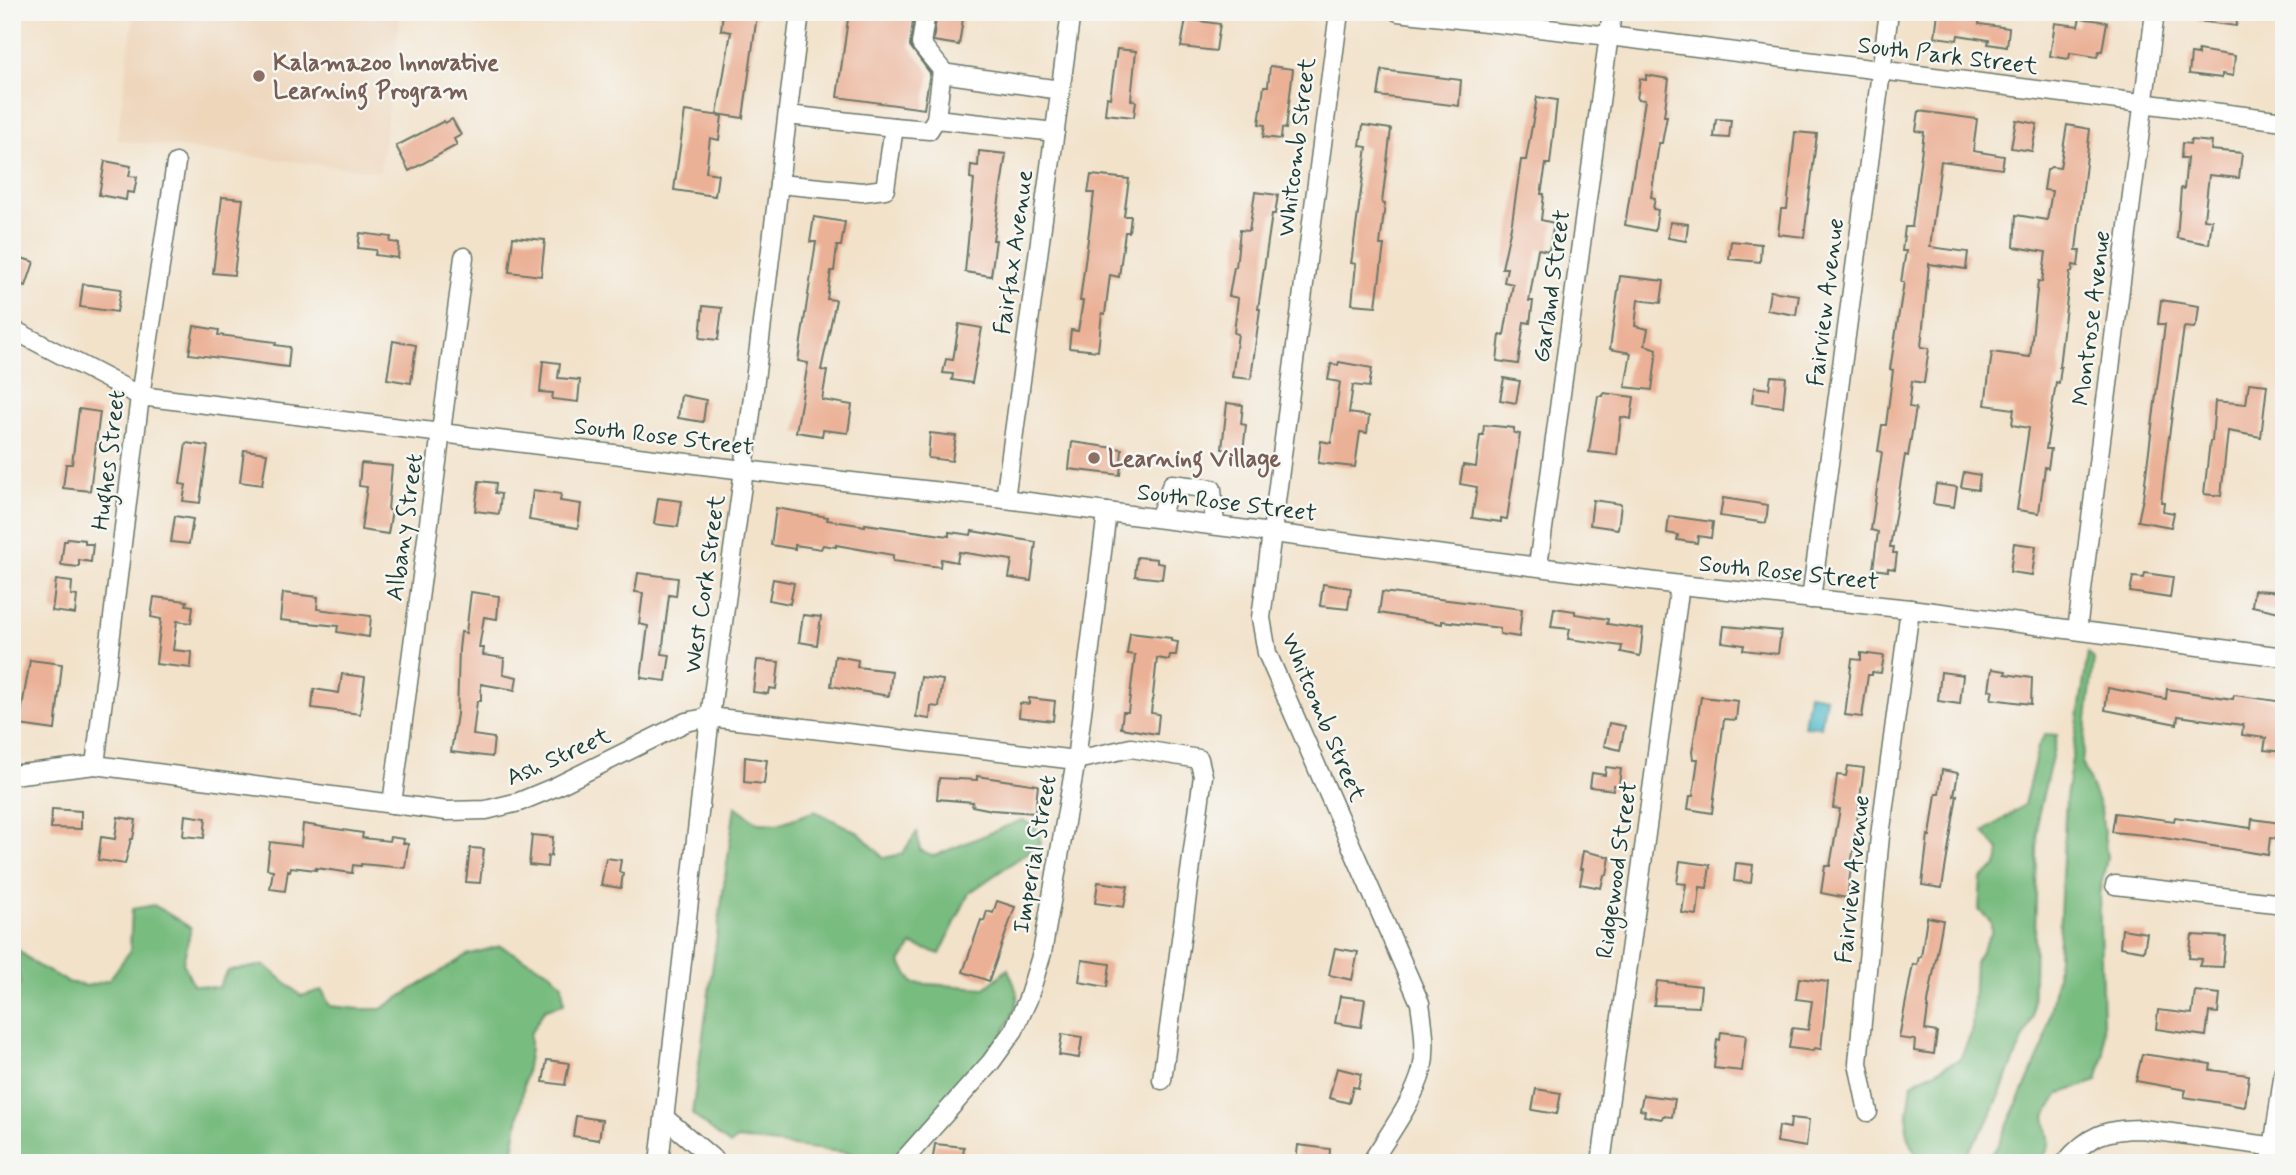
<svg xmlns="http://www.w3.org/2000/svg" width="2296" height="1175" font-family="Mynerve,sans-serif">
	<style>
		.built { fill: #eed6bb }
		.forest { fill: #79bc80; stroke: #4c7c5a; stroke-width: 2 }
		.water { fill: #4cb8c8; stroke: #367a7e; stroke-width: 2 }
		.building { fill: #ebb196 }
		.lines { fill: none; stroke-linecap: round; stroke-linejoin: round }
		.minor-casing { stroke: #697768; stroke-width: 21 }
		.minor { stroke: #fff; stroke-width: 18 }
		.education-dot { fill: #8d6e63; stroke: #f6f6f2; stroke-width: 2.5 }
		.labels { text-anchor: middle; stroke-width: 5; stroke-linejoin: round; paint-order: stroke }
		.street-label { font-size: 24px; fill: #1f3d34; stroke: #f6f6f2 }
		.education-label { font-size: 24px; font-weight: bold; fill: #785e54; stroke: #f6f6f2; text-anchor: start }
	</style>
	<rect width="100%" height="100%" fill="#f6f6f2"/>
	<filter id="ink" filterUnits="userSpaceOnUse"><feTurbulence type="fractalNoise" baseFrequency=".0143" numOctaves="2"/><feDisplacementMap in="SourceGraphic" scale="14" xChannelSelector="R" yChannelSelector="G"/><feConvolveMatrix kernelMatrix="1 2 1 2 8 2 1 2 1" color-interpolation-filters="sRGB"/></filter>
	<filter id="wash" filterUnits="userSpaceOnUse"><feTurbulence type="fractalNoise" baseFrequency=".00686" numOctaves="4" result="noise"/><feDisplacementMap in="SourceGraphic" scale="28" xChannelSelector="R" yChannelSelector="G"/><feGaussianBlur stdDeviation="1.57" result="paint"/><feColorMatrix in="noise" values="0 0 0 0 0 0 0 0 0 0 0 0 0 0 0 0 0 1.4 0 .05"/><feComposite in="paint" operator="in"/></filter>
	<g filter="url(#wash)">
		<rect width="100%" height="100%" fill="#f2e2ca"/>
		<polygon class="built" points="134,12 401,12 380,172 117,140"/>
		<g class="forest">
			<polygon points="2088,653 2094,659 2082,762 2101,810 2107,858 2099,895 2104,1054 2097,1081 2059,1094 2045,1116 2050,1143 2041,1163 1986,1163 2000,1142 2044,1045 2057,976 2066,798"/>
			<polygon points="2045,734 2057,735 2038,816 2033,1016 1988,1122 1960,1163 1914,1163 1915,1153 1906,1130 1912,1083 1960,1059 1972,1032 1975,962 1991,934 1991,922 1979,910 1981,879 1997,866 1999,850 1984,832 2024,805 2038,747"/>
			<path d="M735,806l23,17 20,1 37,-13 44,22 25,25 18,-4 15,-22 3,18 14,6 88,-36 14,7 5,16 -72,50 -29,61 -28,-9 -12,17 13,21 72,5 23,-19c3,9 11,22 9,31 -8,46 -88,122 -121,159l-159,-20 -7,6 -38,-31z"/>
			<polygon points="154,905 191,928 183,963 193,985 218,988 228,971 265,965 301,996 322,990 330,1006 359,1009 381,1009 467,955 500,946 550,972 562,984 564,1004 545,1009 530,1034 530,1049 511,1163 12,1163 12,989 20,985 15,947 36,965 68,982 87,986 109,980 130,951 132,909"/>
		</g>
		<polygon class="water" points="1809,694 1826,697 1821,727 1804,726"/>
		<g id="blocks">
			<g class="building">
				<polygon points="723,12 757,15 743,118 717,114 731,32 721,30"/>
				<polygon points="849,12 914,12 910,46 930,73 924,109 837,97"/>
				<polygon points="937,12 964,12 959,45 933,41"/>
				<polygon points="1938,12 1980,12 1979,24 2009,28 2007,47 1988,44 1989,40 1958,35 1957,40 1935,37"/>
				<polygon points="2198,12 2239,12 2236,26 2197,21"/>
				<polygon points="2080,18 2107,22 2102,51 2099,51 2097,57 2070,53 2069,59 2050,56 2055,23 2078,26"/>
				<polygon points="1186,19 1220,24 1216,51 1181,47"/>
				<polygon points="1117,49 1136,51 1131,100 1136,101 1134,117 1105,114 1107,97 1110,98"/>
				<polygon points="2198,50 2235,56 2233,76 2222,74 2222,78 2189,74 2191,54 2198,55"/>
				<polygon points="1270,66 1293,69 1286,129 1282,128 1281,139 1263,137 1265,125 1259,124 1264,86 1268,86"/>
				<polygon points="1382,70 1461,80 1459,106 1378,96"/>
				<polygon points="1646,75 1669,79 1664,116 1667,116 1662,143 1659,143 1651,197 1655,198 1653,209 1658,210 1655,231 1625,225 1645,100 1637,99 1640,79 1646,80"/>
				<polygon points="1537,97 1557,100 1550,164 1546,164 1541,194 1544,194 1541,220 1554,223 1549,251 1538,249 1529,301 1533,301 1530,323 1524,322 1518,364 1497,361 1500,335 1504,335 1513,284 1504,282 1507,268 1502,268 1512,222 1521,160 1526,160"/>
				<polygon points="685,111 722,116 719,140 710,138 706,172 718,174 715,196 674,190"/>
				<polygon points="1919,111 1977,119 1973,151 2004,156 2002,169 1941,161 1930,247 1968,252 1966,269 1929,264 1921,347 1929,348 1924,383 1912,381 1909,407 1916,408 1908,456 1905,455 1890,547 1894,547 1893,553 1897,553 1895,569 1888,568 1888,571 1873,569 1878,532 1871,530 1882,452 1878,451 1882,425 1886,425 1893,370 1890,369 1904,282 1901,282 1906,251 1902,251 1905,227 1912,227 1924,132 1916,131"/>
				<polygon points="452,119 461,135 454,139 457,145 409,171 396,146 444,121 445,123"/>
				<polygon points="1716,119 1731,120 1729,138 1714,137"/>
				<polygon points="2016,120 2037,124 2032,151 2011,148"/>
				<polygon points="1363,125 1391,129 1382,203 1385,204 1380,245 1384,245 1376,306 1352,304 1356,264 1351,263 1352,257 1367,147 1360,146"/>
				<polygon points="2067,125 2090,129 2076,250 2080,250 2078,266 2073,265 2072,272 2070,272 2059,367 2061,367 2059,383 2056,382 2046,449 2051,449 2048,468 2045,467 2039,513 2017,510 2029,428 2012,425 2014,409 1985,405 1992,352 2030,357 2038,281 2042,282 2046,252 2014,247 2016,215 2047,220 2052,191 2044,190 2047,170 2051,167 2060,168"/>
				<polygon points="1795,132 1817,134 1804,237 1778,234 1781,209 1787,209"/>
				<polygon points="2191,140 2212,142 2211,150 2242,153 2239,178 2209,175 2204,219 2212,220 2209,244 2177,238 2181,188 2184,189 2187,158 2181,158 2182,143 2190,144"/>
				<polygon points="979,151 1006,154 993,240 996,240 991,276 965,272 974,179 970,178 971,165 978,166"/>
				<polygon points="105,161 131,166 129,176 137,177 134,193 127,192 126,200 99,195"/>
				<polygon points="1091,175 1129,179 1124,216 1131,216 1129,232 1125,232 1119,277 1110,275 1105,314 1102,313 1098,351 1069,348 1071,330 1078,331 1083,301 1080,301 1094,193 1088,193"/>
				<polygon points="1255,192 1278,195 1275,214 1272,214 1258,309 1260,309 1251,379 1232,377 1238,334 1234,333 1238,298 1229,296 1234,267 1236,267 1240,230 1249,231"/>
				<polygon points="222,197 243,199 234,275 213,273"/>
				<polygon points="814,217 845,222 841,246 837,246 834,271 831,271 827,299 836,300 821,370 827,371 822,400 852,405 848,433 823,430 822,436 796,432 808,363 798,361 816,242 810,242"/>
				<polygon points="1670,222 1688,224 1686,241 1668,238"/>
				<polygon points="360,233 391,237 390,242 399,243 398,258 375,255 376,250 358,248"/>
				<polygon points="513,237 545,240 541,276 509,272"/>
				<polygon points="1731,241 1761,244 1760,262 1729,259"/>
				<polygon points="12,255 34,262 26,286 12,281"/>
				<polygon points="1620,276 1664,281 1661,303 1638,300 1635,326 1648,329 1645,345 1657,349 1652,390 1625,387 1631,353 1610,349"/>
				<polygon points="83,284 121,289 117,312 80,307"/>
				<polygon points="1770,291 1799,295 1796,315 1767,310"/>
				<polygon points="2161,300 2199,306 2197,322 2194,328 2184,327 2166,458 2161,502 2164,502 2163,511 2174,513 2171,527 2138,521 2143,498 2165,324 2158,324"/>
				<polygon points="703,306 722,308 718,340 700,338"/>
				<polygon points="959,324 982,328 972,383 952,380 953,374 943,373 946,359 953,360"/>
				<polygon points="194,326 219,330 218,335 276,342 275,345 290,347 288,367 189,354"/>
				<polygon points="393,341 416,345 411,383 387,379"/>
				<polygon points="543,361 560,363 558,378 580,380 578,402 552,399 553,393 540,392"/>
				<polygon points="1339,362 1372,368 1369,387 1353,385 1349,413 1369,416 1367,433 1360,432 1355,467 1318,463 1321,441 1331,443 1340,382 1328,380 1331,364 1338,365"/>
				<polygon points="1771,376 1786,377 1783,407 1752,403 1754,387 1769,389"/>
				<polygon points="1504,378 1520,381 1516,403 1500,400"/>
				<polygon points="2249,383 2267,385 2261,437 2228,431 2221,496 2204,494 2210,441 2212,441 2215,401 2246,404"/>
				<polygon points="1604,393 1634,397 1631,419 1621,417 1617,455 1589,452 1598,396 1603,396"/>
				<polygon points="681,395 706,400 703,422 678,418"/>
				<polygon points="1227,403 1243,405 1241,424 1246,425 1243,452 1222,449"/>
				<polygon points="79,409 100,412 90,491 63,488 66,464 72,464"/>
				<polygon points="1484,425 1514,428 1514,433 1520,434 1507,519 1501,518 1501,522 1472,518 1477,487 1460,484 1463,465 1476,467 1480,435 1483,435"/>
				<polygon points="930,433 956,436 952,461 928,458"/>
				<polygon points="1072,442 1122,449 1120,475 1069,469"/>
				<polygon points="186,443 208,446 200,503 183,501 186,485 180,484"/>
				<polygon points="244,450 267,453 262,485 240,482"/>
				<polygon points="361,463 392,466 388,510 392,510 388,534 361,530 367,487 359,486"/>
				<polygon points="1964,472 1980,475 1978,490 1961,487"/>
				<polygon points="479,481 496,483 495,493 501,494 499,514 475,511"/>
				<polygon points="1936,484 1957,487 1954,507 1933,504"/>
				<polygon points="533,490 561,494 560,501 581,504 578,528 529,520"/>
				<polygon points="658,498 682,501 678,527 654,524"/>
				<polygon points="1723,498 1768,505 1766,523 1720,516"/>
				<polygon points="1593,500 1621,504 1618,529 1590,525"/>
				<polygon points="776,508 828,517 827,520 865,526 865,524 949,536 949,532 971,535 972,531 1036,542 1031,581 1009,578 1012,560 959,552 957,562 941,559 940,567 893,561 893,555 836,545 836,547 823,545 821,549 795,545 795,549 771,545"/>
				<polygon points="175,516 193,519 189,544 171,542"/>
				<polygon points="1669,516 1713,522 1711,538 1698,536 1697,543 1677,540 1678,535 1667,533"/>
				<polygon points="68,538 85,540 85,544 93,544 91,562 79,560 79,567 61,565 64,541 67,541"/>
				<polygon points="2014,543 2036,546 2032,575 2010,572"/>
				<polygon points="1137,557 1157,559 1157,563 1164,564 1162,579 1135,576"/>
				<polygon points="638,573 678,578 676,596 669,595 662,654 670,655 666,681 641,678 648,626 639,624 643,593 635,592"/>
				<polygon points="2145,573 2173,577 2170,598 2130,592 2133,577 2144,578"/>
				<polygon points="773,579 794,583 790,604 769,600"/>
				<polygon points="56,580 72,582 71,595 77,596 75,614 52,611"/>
				<polygon points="1323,584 1351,588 1348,609 1320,606"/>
				<polygon points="2254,590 2284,592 2284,613 2252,606"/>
				<polygon points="471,592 499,596 497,619 484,617 479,648 484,648 483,655 504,658 503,674 517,677 515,690 481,684 481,701 477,701 473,735 494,738 492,757 451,752 457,714 459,649 461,632 466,633"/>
				<polygon points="1382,592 1522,609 1519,637 1500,634 1500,628 1442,621 1442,624 1379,613"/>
				<polygon points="283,593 318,597 317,609 371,616 369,637 337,632 338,626 280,620"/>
				<polygon points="154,597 187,601 186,605 193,606 191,623 177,621 173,650 192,652 191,668 156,664 161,619 151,617"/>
				<polygon points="1554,608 1575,611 1575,614 1608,619 1607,624 1643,629 1640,656 1621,652 1622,646 1568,639 1570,629 1551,627"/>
				<polygon points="803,615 821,617 817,645 799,642"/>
				<polygon points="1724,626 1781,631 1778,654 1743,650 1744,645 1722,642"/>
				<polygon points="1130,633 1171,638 1171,641 1178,642 1176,655 1170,655 1169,660 1157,658 1151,713 1159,714 1157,734 1121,728 1123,712 1128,712 1135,655 1127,654"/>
				<polygon points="1861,653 1884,656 1881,673 1872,672 1872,675 1868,675 1862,717 1845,715 1852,659 1861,660"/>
				<polygon points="835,656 858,660 857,667 892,671 889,696 831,686"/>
				<polygon points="30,660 62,664 55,730 19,725"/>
				<polygon points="757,660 779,662 776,689 769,688 768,694 753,692"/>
				<polygon points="1992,669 2006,671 2005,674 2032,678 2031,704 1991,699 1993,690 1989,690"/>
				<polygon points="1941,672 1963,675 1960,704 1938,701"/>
				<polygon points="342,674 365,677 360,714 312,708 314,689 339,693"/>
				<polygon points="921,677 943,680 939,707 931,706 930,719 916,717"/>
				<polygon points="2108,688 2166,699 2167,689 2233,699 2234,695 2284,702 2284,752 2264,750 2266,738 2242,735 2243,725 2178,716 2177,724 2105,710"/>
				<polygon points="1701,697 1738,701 1736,720 1724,719 1712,813 1688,809 1690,796 1693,796 1698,759 1693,759 1692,752"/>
				<polygon points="1029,698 1055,701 1053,721 1019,717 1020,703 1029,704"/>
				<polygon points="1609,723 1625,726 1620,750 1604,746"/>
				<polygon points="745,757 767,760 764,784 744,782"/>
				<polygon points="1848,766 1864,768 1847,898 1821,893 1825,866 1830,866 1840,809 1833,808 1837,775 1846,776"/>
				<polygon points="1606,767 1621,769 1619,785 1614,785 1613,790 1590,787 1592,773 1605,775"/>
				<polygon points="1942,770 1958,773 1954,796 1957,795 1942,888 1922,885 1928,835 1930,836 1936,794 1939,794"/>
				<polygon points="977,776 1038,785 1035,813 992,810 972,806 973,802 937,799 939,778 977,780"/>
				<polygon points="52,809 81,811 81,829 51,828"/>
				<polygon points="2115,813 2174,821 2175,817 2251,828 2252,819 2281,823 2279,839 2270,838 2268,855 2145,835 2112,832"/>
				<polygon points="185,815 206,818 204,838 183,836"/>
				<polygon points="118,817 136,820 133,839 131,839 125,864 98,860 101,837 115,839"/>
				<polygon points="303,824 363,833 362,838 389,841 390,837 404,839 403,843 408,844 405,868 361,864 361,866 353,865 352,873 316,868 316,870 291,867 290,871 288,870 285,891 270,889 273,870 267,869 270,842 301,846"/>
				<polygon points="532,835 553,837 551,856 548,855 547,867 529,865"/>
				<polygon points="470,848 484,849 480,883 466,882"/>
				<polygon points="1583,851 1610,857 1607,875 1604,875 1601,888 1580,884 1583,869 1580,869"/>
				<polygon points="606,858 621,860 619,872 623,873 621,888 601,885"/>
				<polygon points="1680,861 1710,865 1707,888 1700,887 1697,915 1682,913 1686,884 1677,883"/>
				<polygon points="1736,863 1753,865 1751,883 1734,881"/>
				<polygon points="1098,882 1128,886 1124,907 1095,903"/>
				<polygon points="997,901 1015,907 989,981 963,972 981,920 984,921 987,911 993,913"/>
				<polygon points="1927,917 1943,920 1927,1008 1928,1008 1925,1030 1937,1032 1934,1054 1914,1051 1915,1040 1899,1038 1913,964 1917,965 1919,957 1921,957"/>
				<polygon points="2122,929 2147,933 2144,951 2120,947"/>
				<polygon points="2192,935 2226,937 2223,967 2199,966 2202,959 2189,958"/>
				<polygon points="1335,948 1358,952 1352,980 1329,975"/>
				<polygon points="1082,960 1110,964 1107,987 1079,982"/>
				<polygon points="1799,978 1828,982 1821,1049 1814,1048 1813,1051 1789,1048 1792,1028 1808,1030 1812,1001 1796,999"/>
				<polygon points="1657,981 1701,986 1699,1007 1654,1005"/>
				<polygon points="2195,991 2220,994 2218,1013 2209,1012 2206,1036 2156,1029 2158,1010 2192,1014"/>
				<polygon points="1340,996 1365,999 1361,1027 1335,1023"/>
				<polygon points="1721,1032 1746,1035 1742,1071 1714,1068 1717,1039 1720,1040"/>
				<polygon points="1062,1034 1082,1037 1079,1058 1059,1055"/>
				<polygon points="2142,1054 2211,1064 2210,1070 2249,1075 2245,1107 2184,1097 2186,1090 2136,1081"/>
				<polygon points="547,1060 569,1063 565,1085 543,1082"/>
				<polygon points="1337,1068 1361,1074 1358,1088 1353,1087 1349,1103 1329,1098"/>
				<polygon points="1536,1089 1561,1093 1557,1114 1532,1110"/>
				<polygon points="1643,1095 1675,1099 1672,1117 1663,1116 1662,1119 1644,1116 1645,1111 1640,1110"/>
				<polygon points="576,1116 602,1120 599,1140 573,1136"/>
				<polygon points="1791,1118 1809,1120 1806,1147 1777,1142 1779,1126 1790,1128"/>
				<polygon points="935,1144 964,1147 962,1163 932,1163"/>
				<polygon points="1298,1145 1330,1149 1329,1163 1296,1163"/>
			</g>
		</g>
	</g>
	<g filter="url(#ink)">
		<use href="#blocks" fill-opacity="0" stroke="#697768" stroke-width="2"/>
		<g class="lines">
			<g class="minor-casing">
				<g id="minor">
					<path d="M1339,12l-78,606 6,35 153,350c3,22 7,44 2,67 -8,31 -34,65 -51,93"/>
					<polyline points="1398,12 1609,36 2284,121"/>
					<polyline points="942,73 1060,90"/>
					<polyline points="936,119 1055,132"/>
					<polyline points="894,127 929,130 936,119 942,70 921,44 926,12"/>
					<polyline points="779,184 862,192 885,189 894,127 788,115"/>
					<polyline points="12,329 140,396 744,470 1005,499 1680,585 1910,609 2284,657"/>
					<polyline points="1005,499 1071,12"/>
					<polyline points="1159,518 1172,484 1212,489 1215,525"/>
					<polyline points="1538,566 1612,12"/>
					<polyline points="1811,599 1889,12"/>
					<polyline points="2077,630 2155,12"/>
					<polyline points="95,765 140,396 176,163"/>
					<polyline points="12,775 95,765 447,811 486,810 519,802 555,787 686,722 710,717 1076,760 1131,748 1199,759 1203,776 1162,1080"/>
					<polyline points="392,804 464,257"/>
					<polyline points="2115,885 2284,904"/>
					<polyline points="1868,1112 1858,1063 1880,836 1910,609"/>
					<polyline points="665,1118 718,1163"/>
					<polyline points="902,1162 991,1062 1014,1030 1028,999 1042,953 1076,760 1107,512"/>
					<polyline points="659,1163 710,717 744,470 800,12"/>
					<polyline points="1601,1163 1680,585"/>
					<path d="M2065,1163c23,-28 41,-34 77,-34l142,19"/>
					<polyline points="2271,1163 2284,1071"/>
				</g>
			</g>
			<use href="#minor" class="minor"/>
		</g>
	</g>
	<g class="education-dot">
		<circle cx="259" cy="76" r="7"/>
		<circle cx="1094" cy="458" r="7"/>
	</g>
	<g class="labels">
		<g class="street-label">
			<text transform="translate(1948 55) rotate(7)" y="8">South Park Street</text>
			<text transform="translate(1296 147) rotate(-83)" y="8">Whitcomb Street</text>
			<text transform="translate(1013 252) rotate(-82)" y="8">Fairfax Avenue</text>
			<text transform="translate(1551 286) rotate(-82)" y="8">Garland Street</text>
			<text transform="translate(1825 302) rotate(-83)" y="8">Fairview Avenue</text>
			<text transform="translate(2091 318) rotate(-83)" y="8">Montrose Avenue</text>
			<text transform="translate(664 436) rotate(7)" y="8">South Rose Street</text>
			<text transform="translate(108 460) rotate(-83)" y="8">Hughes Street</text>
			<text transform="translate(1227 502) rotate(7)" y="8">South Rose Street</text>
			<text transform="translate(404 527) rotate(-82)" y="8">Albany Street</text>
			<text transform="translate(1789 572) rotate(6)" y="8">South Rose Street</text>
			<text transform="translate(704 584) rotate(-82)" y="8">West Cork Street</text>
			<text transform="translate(1324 717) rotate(67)" y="8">Whitcomb Street</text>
			<text transform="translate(558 756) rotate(-24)" y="8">Ash Street</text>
			<text transform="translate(1034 854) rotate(-80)" y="8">Imperial Street</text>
			<text transform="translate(1616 870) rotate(-82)" y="8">Ridgewood Street</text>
			<text transform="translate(1852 879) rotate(-84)" y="8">Fairview Avenue</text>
		</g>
		<g class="education-label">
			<text x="273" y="70">Kalamazoo Innovative<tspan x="273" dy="28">Learning Program</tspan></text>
			<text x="1108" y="466">Learning Village</text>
		</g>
	</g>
	<rect width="2296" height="1175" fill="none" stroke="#f6f6f2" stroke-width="42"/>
</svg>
